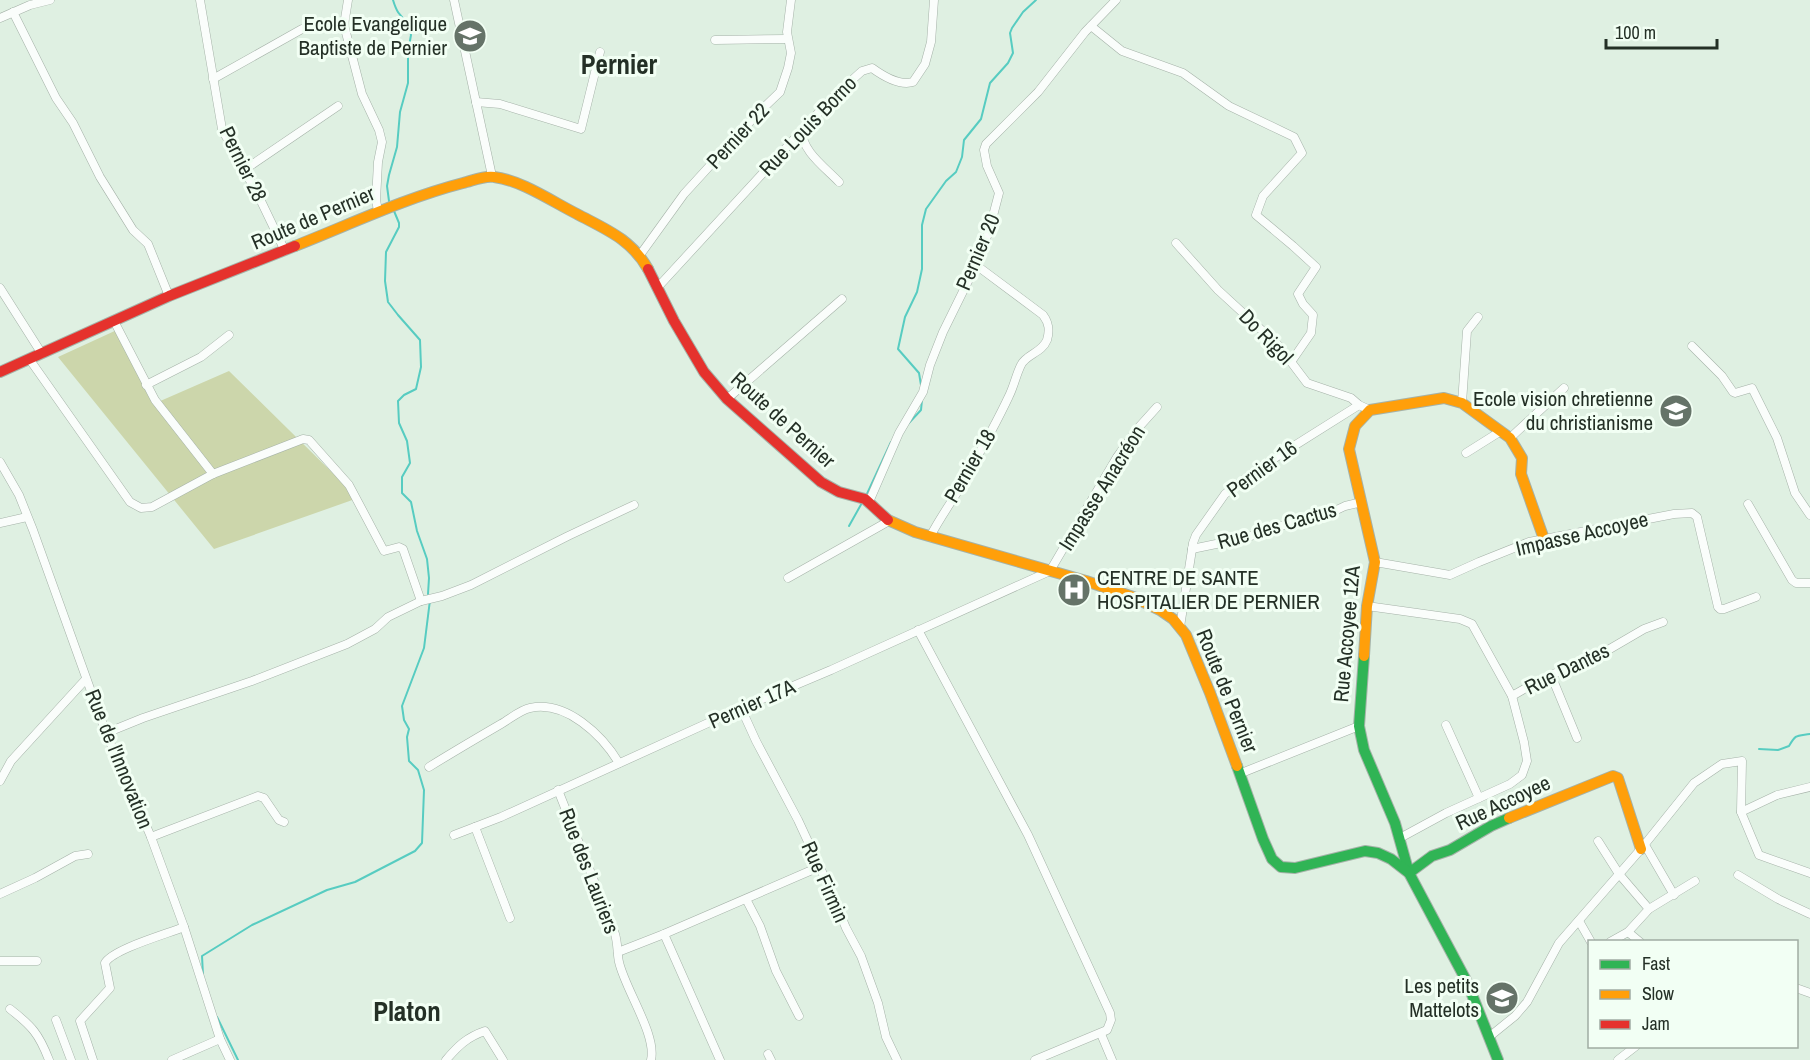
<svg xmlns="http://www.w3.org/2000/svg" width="1810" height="1060" font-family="'Archivo Narrow',sans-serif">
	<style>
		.green { fill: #ccd6ab }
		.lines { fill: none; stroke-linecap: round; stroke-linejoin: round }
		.stream { stroke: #57ccc1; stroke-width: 2 }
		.street-casing { stroke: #a5b2a8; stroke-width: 9 }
		.fast-casing { stroke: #a5b2a8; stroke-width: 12 }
		.slow-casing { stroke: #a5b2a8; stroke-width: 12 }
		.jam-casing { stroke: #a5b2a8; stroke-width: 12 }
		.street { stroke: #fafdfb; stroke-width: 8 }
		.fast { stroke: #30b455; stroke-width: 10 }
		.slow { stroke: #ff9f0a; stroke-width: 10 }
		.jam { stroke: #e5322d; stroke-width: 10 }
		.labels { text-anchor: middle; stroke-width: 6; stroke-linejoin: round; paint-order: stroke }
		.poi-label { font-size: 21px; fill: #243026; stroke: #f2fff4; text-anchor: end }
		.street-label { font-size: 21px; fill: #243026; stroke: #f2fff4 }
		.district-label { font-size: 27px; font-weight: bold; fill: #243026; stroke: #f2fff4 }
	</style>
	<rect width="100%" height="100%" fill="#dff0e2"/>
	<polygon class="green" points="119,329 158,402 229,371 358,498 214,549 58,357"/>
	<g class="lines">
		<g class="stream">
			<path d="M389,201l-2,-15 2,-11 8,-28 3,-35 8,-29v-31l3,-17 -3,-13c-9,-6 -12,-12 -15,-22"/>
			<polyline points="394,211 399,223 399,227 386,252 385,281 388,302 398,315 420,340 421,367 416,389 404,395 398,401 399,423 407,441 410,463 402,477 402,493 411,502 417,531 427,559 429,578 428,594"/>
			<polyline points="921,385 919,373 898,349 905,317 917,292 922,269 922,225 926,209 946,181 956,172 962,157 964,140 981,119 990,83 1008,63 1013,53 1010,33 1012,28 1023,12 1036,0"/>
			<polyline points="908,424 921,410 922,400"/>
			<polyline points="866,496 891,442"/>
			<polyline points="849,526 863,501"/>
			<path d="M1759,749l19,1 11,-4c7,-12 7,-10 21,-12"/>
			<polyline points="203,975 202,956 252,925 327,890 355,882 415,851 422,843 424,790 418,770 409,761 407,737 409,729 404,720 402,706 424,648 430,600"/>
			<polyline points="217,1017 238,1060"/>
		</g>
		<g class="street-casing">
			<g id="street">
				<polyline points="200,0 222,129 260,199 285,251"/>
				<polyline points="348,0 344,25 362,94 379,130 382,142 378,162 376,200 378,211"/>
				<polyline points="454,0 492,176"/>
				<polyline points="13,12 56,98 73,123 100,177 133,230 148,244 169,296"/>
				<polyline points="0,18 30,5 50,0"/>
				<polyline points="1091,26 1122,51 1183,73 1229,106 1294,137 1302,153 1263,196 1256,215 1293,246 1316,267 1298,294 1303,304 1313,315 1311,333 1291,362"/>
				<polyline points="715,40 787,39"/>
				<polyline points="213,79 302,29"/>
				<polyline points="476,102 500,104 581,129 600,52"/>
				<path d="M803,130c-4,19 24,39 36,52"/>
				<polyline points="244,170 338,106"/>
				<polyline points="1176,243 1218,290 1279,346 1307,383 1351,398 1359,405 1370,410"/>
				<polyline points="640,255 684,194 758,113 780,92 788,68 791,53 787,32 791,0"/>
				<path d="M658,287l173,-188 31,-28 10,-3c11,8 28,18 41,14l12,-18 6,-22 3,-42"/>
				<polyline points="0,288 42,354"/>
				<polyline points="114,321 155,400 213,474"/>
				<polyline points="1692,346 1722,376 1733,392 1735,393 1752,388 1777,438 1795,493 1810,515"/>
				<polyline points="30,360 130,502 141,508 152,507 213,474 303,439 309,440 349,485 384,551 399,547 403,549 421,601"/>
				<polyline points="146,385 201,357 229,335"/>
				<polyline points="727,399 842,299"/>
				<polyline points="1462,403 1467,331 1478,317"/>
				<polyline points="1510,438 1564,388"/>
				<polyline points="1466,453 1501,431"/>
				<polyline points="0,462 19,495 33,530 106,733 151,837 184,927 220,1039 230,1060"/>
				<polyline points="869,502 899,433 923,392 930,365 943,332 976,265 989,231 999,193 987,166 984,150 986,144 1038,92 1085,32 1116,0"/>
				<polyline points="1748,504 1792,580 1796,583 1810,583"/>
				<polyline points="0,523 27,517"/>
				<path d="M930,537c9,-18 21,-34 31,-51 17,-30 34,-60 48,-90 5,-10 7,-21 12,-31 5,-11 21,-12 26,-25 3,-10 2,-17 -4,-25l-67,-50"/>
				<polyline points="1192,549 1245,538 1293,522 1322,517 1345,506 1362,502"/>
				<polyline points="1375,562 1450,575 1479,562 1529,542 1674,514 1692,513 1697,517 1718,607 1720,609 1724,609 1756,597"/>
				<polyline points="788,578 889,521"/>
				<polyline points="1367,606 1460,619 1472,624 1512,696 1540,680 1608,650 1644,629 1663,622"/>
				<polyline points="1180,627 1193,543 1196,535 1225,494 1259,468 1359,405"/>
				<polyline points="918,630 1028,835 1110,1013 1111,1020 1107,1030 1035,1060"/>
				<polyline points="1551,675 1577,738"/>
				<polyline points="741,708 756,741 798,820 829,887 846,928 861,956 878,1003 886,1037 897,1060"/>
				<polyline points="1446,725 1479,798"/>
				<polyline points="106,733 143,718 252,681 347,644 375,629 388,617 421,601 442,596 471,585 568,536 634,505"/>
				<path d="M429,767c24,-15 48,-29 72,-43 9,-5 19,-14 29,-16 36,-8 72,27 89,55"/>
				<polyline points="1239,774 1359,726"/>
				<polyline points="0,781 11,761 86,679"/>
				<path d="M558,790l57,144c3,10 2,19 4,28 6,27 38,73 32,98"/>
				<polyline points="1741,812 1777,795 1810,787"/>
				<polyline points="475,827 510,918"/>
				<polyline points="454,835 501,817 741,708 831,670 1050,571 1117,457 1139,427 1157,407"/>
				<polyline points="151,837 258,796 264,798 279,820 284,822"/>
				<polyline points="1400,838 1446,813 1510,784 1522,775 1527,761 1524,742 1512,696"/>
				<polyline points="1598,841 1619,874 1649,909"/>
				<polyline points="1645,845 1674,895"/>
				<polyline points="1738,875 1778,899 1810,914"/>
				<polyline points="0,894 35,878 75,856 88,854"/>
				<polyline points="746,899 760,926 776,971 799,1016"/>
				<polyline points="1579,921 1591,942"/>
				<polyline points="1628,932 1640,942"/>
				<polyline points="664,934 720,1060"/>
				<polyline points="1610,942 1628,932 1649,909 1695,881"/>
				<polyline points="618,952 664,934 819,867"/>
				<polyline points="0,961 37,961"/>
				<polyline points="1796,988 1810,993"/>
				<path d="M10,1009c22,17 29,25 39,51"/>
				<polyline points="56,1020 71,1060"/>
				<polyline points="1101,1034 1112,1060"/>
				<polyline points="1489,1037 1515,1016 1527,1002 1559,943 1641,849 1694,783 1722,764 1742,761 1741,812 1759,855 1810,873"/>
				<polyline points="768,1054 771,1060"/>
				<path d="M93,1060l-13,-39 30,-33 -5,-25c8,-14 62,-29 79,-36"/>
				<polyline points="172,1060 220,1039"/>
				<path d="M446,1060c12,-14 21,-23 39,-29l18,29"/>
				<polyline points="1618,1060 1636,1046"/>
			</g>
		</g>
		<g class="fast-casing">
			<g id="fast">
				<polyline points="1364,656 1359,726 1364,750 1395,823 1409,873 1432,856 1450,850 1491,826 1509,818"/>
				<polyline points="1237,766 1263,839 1272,859 1281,867 1295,868 1365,851 1378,853 1391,859 1409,873 1467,982 1498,1060"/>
			</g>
		</g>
		<g class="slow-casing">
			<g id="slow">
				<path d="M295,246c56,-22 110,-48 168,-63 9,-2 22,-8 31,-6 27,3 59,25 83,37 30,16 54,25 71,55"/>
				<polyline points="888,520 915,532 1086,581 1133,597 1160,610 1173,619 1186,635 1210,693 1237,766"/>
				<polyline points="1364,656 1367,606 1375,562 1349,449 1355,426 1370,410 1444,398 1462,403 1510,438 1522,458 1521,474 1544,539"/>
				<polyline points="1509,818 1613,776 1618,778 1641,849"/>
			</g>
		</g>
		<g class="jam-casing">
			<g id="jam">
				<polyline points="648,269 674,321 704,372 727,399 821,482 839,492 865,499 888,520"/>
				<polyline points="0,372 169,296 295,246"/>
			</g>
		</g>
		<use href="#street" class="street"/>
		<use href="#fast" class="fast"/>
		<use href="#slow" class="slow"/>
		<use href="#jam" class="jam"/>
	</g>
	<defs>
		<g id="school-disc" transform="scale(1.725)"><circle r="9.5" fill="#657368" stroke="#f2fff4"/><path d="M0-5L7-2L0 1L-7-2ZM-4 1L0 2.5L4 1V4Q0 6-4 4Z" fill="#fff"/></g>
		<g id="hospital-disc" transform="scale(1.725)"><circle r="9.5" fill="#657368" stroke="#f2fff4"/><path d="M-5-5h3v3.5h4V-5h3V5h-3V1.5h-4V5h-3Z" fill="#fff"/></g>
	</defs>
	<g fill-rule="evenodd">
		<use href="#school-disc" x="470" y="36"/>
		<use href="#school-disc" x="1676" y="411"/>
		<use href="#hospital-disc" x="1074" y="590"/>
		<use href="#school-disc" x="1502" y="998"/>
	</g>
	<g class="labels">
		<g class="poi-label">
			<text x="447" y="31">Ecole Evangelique<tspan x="447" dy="24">Baptiste de Pernier</tspan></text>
			<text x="1653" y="406">Ecole vision chretienne<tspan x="1653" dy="24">du christianisme</tspan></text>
			<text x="1097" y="585" text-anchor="start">CENTRE DE SANTE<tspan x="1097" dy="24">HOSPITALIER DE PERNIER</tspan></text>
			<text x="1479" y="993">Les petits<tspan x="1479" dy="24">Mattelots</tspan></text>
		</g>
		<g class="street-label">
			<text transform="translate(808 126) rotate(-46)" y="7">Rue Louis Borno</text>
			<text transform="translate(738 136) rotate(-47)" y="7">Pernier 22</text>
			<text transform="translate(243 164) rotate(64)" y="7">Pernier 28</text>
			<text transform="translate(313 218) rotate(-23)" y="7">Route de Pernier</text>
			<text transform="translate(978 252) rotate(-67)" y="7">Pernier 20</text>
			<text transform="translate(1266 337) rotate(46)" y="7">Do Rigol</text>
			<text transform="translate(783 420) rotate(42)" y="7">Route de Pernier</text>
			<text transform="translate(970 466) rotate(-60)" y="7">Pernier 18</text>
			<text transform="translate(1262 469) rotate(-36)" y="7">Pernier 16</text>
			<text transform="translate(1102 488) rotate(-58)" y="7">Impasse Anacréon</text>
			<text transform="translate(1277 526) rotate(-16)" y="7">Rue des Cactus</text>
			<text transform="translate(1582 534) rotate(-13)" y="7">Impasse Accoyee</text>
			<text transform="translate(1347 634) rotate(-85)" y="7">Rue Accoyee 12A</text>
			<text transform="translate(1567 669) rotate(-26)" y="7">Rue Dantes</text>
			<text transform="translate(1227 691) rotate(68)" y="7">Route de Pernier</text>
			<text transform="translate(752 704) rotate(-24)" y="7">Pernier 17A</text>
			<text transform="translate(119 759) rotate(68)" y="7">Rue de l'Innovation</text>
			<text transform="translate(1503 803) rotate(-25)" y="7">Rue Accoyee</text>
			<text transform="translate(589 871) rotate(69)" y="7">Rue des Lauriers</text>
			<text transform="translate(825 882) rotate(66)" y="7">Rue Firmin</text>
		</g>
		<g class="district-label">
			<text x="619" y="74">Pernier</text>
			<text x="407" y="1021">Platon</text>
		</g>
	</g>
	<rect x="1588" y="940" width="210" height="108" fill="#f2fff4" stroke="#a0aca2" stroke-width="1.5"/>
	<rect x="1600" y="960" width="30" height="9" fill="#30b455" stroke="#a0aca2" stroke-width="1.5"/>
	<text x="1642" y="970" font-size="18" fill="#243026">Fast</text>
	<rect x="1600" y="990" width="30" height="9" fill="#ff9f0a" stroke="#a0aca2" stroke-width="1.5"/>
	<text x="1642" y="1000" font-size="18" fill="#243026">Slow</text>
	<rect x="1600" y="1020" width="30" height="9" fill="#e5322d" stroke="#a0aca2" stroke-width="1.5"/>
	<text x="1642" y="1030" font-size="18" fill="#243026">Jam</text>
	<path d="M1606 39v9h111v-9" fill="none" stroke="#243026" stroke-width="3"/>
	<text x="1615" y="39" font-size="18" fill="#243026" stroke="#f2fff4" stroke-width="4.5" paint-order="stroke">100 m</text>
</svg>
